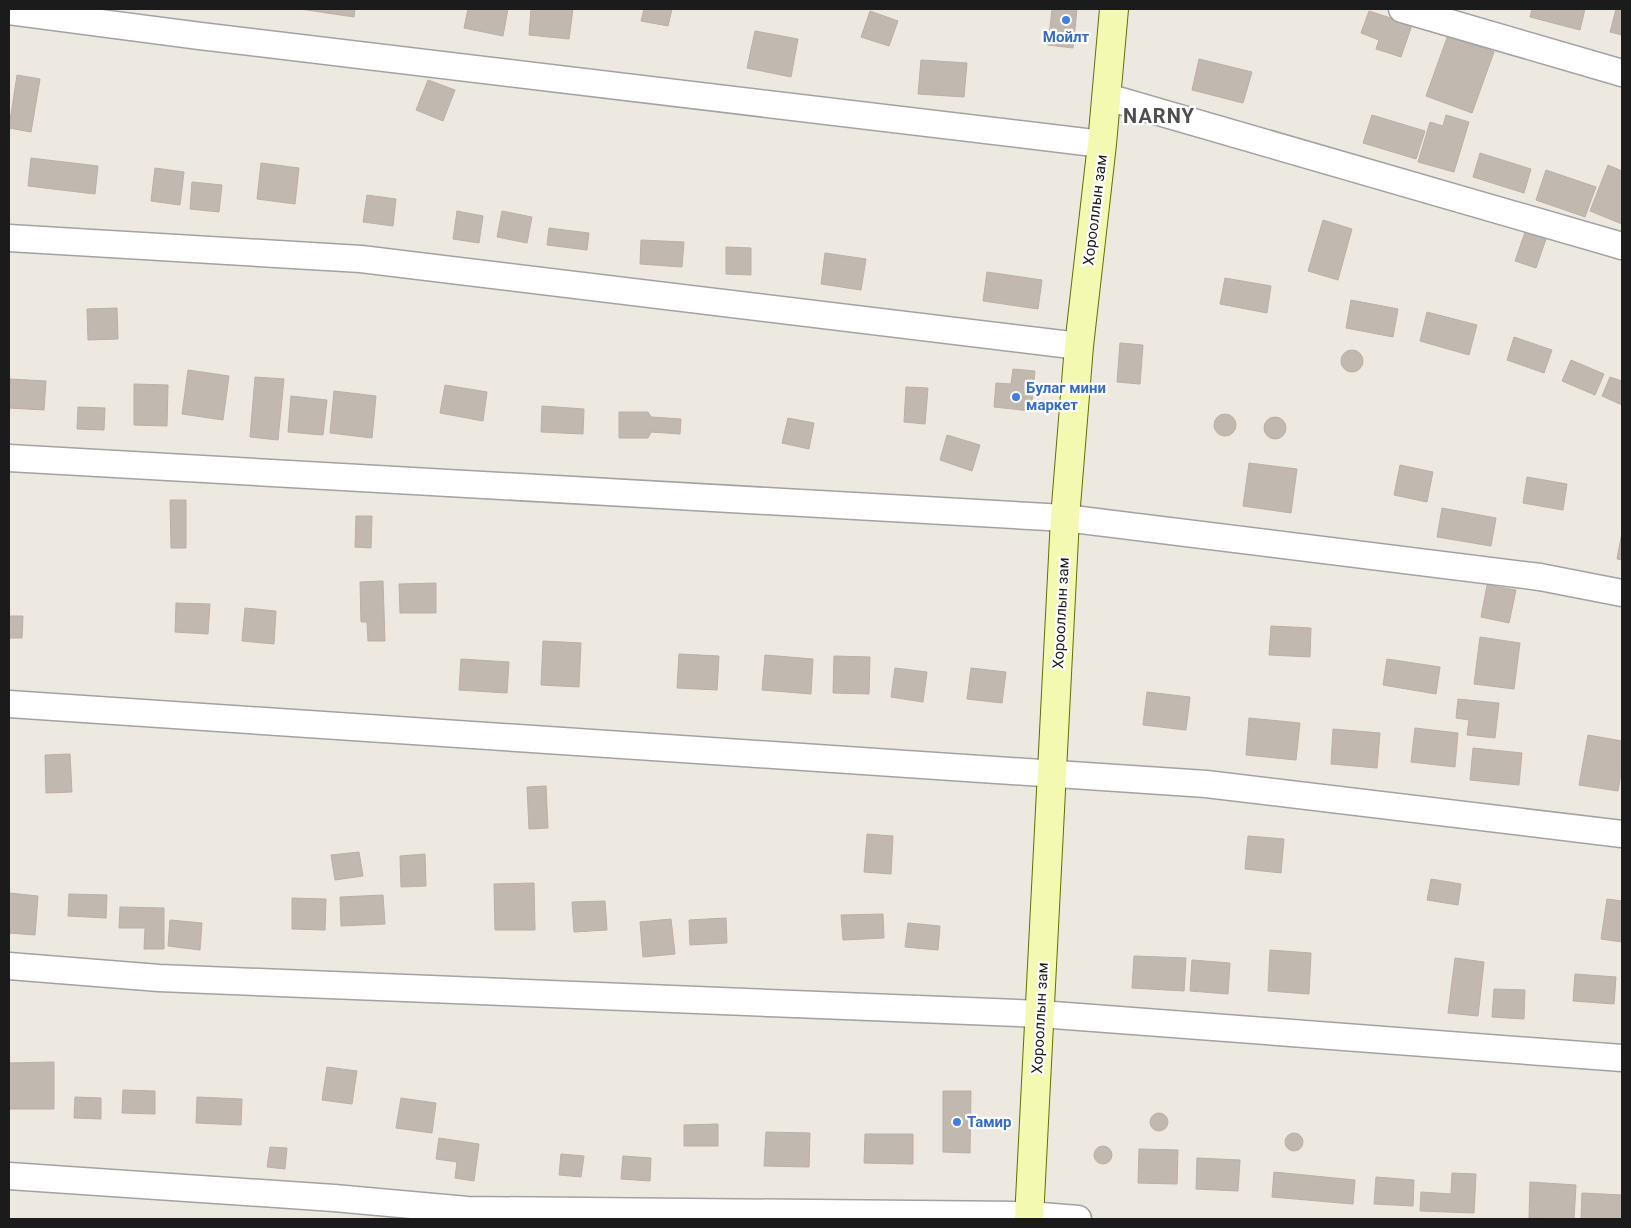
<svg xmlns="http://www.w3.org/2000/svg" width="1631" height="1228" font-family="Roboto,sans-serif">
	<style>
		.building { fill: #c1b8b0; stroke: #beafa2 }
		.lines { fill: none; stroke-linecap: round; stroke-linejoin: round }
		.street-casing { stroke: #a2a2a2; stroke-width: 29 }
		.secondary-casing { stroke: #616f04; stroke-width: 30 }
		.street { stroke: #fff; stroke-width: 26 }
		.secondary { stroke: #f4f9b1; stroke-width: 28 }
		.shop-dot { fill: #3f7fe0; stroke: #fff; stroke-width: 2 }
		.labels { text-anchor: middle; stroke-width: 4.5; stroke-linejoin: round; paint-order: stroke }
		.shop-label { font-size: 15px; font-weight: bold; fill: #366cbe; stroke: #fff; text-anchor: start }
		.street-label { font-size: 15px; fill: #1b1b1b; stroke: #fff }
		.district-label { font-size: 20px; font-weight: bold; letter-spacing: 1px; fill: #4e4e4e; stroke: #fff }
	</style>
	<rect width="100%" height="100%" fill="#ede9e0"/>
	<g class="building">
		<polygon points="300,9 355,9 354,17"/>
		<polygon points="468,9 508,9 503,36 464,28"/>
		<polygon points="531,9 573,9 569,39 529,35"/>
		<polygon points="644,9 672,9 668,26 641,21"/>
		<polygon points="1052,9 1077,9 1073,48 1048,45"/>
		<polygon points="1532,9 1585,9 1580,30 1530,17"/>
		<polygon points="1616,9 1622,9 1622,35 1610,32"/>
		<polygon points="870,11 898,21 889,46 861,37"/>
		<polygon points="1369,11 1412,25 1401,57 1376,49 1379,40 1361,33"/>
		<polygon points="755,31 798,39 791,77 747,68"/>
		<polygon points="1448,35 1494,52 1472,113 1426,96"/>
		<polygon points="1199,59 1252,72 1243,103 1192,90"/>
		<polygon points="921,60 967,63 964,97 918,94"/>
		<polygon points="17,75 40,79 31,132 9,128"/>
		<polygon points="428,80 455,90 443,121 416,110"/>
		<polygon points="1372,115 1425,131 1416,159 1363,143"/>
		<polygon points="1446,115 1469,122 1454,172 1418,162 1430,122 1443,126"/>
		<polygon points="1480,153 1531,169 1524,193 1473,177"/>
		<polygon points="31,158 98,166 95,194 28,186"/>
		<polygon points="261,163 299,168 295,204 257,199"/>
		<polygon points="1608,165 1622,171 1622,224 1590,211"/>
		<polygon points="155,168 184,172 180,205 151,201"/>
		<polygon points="1546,170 1596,187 1585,217 1536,200"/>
		<polygon points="192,182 222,185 219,212 190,209"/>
		<polygon points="367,195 396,199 393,226 363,222"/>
		<polygon points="457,211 483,216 479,243 453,239"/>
		<polygon points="502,211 532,217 527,243 497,237"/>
		<polygon points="1323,220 1352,229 1338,280 1308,271"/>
		<polygon points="549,228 589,233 587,250 547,245"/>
		<polygon points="1525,232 1546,239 1536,268 1515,261"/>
		<polygon points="641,240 684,242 682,267 640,264"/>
		<polygon points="726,247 751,248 751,275 726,274"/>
		<polygon points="825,253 866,259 861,290 821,284"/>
		<polygon points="987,272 1042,280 1038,309 983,301"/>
		<polygon points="1225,278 1271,286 1267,313 1220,304"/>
		<polygon points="1351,300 1398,309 1393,337 1346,328"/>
		<polygon points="117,308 118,339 88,340 87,309"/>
		<polygon points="1427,312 1477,325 1469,355 1420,341"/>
		<polygon points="1514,337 1552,350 1544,373 1507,360"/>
		<polygon points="1120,343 1143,345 1140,384 1117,382"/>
		<circle cx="1352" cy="361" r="11"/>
		<polygon points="1571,360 1604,374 1595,395 1562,381"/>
		<polygon points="1013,369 1035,371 1031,411 994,407 996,383 1011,384"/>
		<polygon points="188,370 229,376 223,420 182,414"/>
		<polygon points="255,377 284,379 278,440 250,437"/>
		<polygon points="1610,377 1622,381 1622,405 1602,396"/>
		<polygon points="10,379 46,381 44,410 9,408"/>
		<polygon points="134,384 168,385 167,426 134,425"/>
		<polygon points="445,385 487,392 483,421 440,413"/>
		<polygon points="906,387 928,388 925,424 904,422"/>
		<polygon points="334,391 376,396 372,438 330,433"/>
		<polygon points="291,396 327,400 323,435 288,432"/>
		<polygon points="542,406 584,409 583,434 541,432"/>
		<polygon points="78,407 105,408 104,430 77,429"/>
		<polygon points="619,412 648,412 651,417 681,419 680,434 651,432 648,438 619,438"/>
		<circle cx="1225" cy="425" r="11"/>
		<circle cx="1275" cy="428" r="11"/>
		<polygon points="788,418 814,423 809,449 782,443"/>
		<polygon points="947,435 980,445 972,471 940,460"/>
		<polygon points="1249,463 1297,469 1291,513 1243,506"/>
		<polygon points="1400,465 1433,472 1427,502 1394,495"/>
		<polygon points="1527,477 1567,484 1563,510 1523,503"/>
		<polygon points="170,500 186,500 186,548 171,548"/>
		<polygon points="1442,508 1496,518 1491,546 1437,537"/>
		<polygon points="356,516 372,516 371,548 355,547"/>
		<polygon points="1622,532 1622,560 1617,559"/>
		<polygon points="383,581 385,641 368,641 367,622 361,622 360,582"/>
		<polygon points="436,583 436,613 400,613 399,584"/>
		<polygon points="1487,585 1516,590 1509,623 1481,617"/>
		<polygon points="176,603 210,604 208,634 175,632"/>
		<polygon points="245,608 276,611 274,644 242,641"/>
		<polygon points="9,616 23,616 22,638 9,638"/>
		<polygon points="1271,626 1311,628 1310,657 1269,655"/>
		<polygon points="1480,637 1520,643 1514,689 1474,684"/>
		<polygon points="543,641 581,643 579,687 541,685"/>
		<polygon points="679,654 719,656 717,690 677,688"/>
		<polygon points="765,655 813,659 811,694 762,690"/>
		<polygon points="834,656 870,657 869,694 833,693"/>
		<polygon points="461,659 509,662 507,693 459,690"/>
		<polygon points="1387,659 1440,667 1436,694 1383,685"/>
		<polygon points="895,668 927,672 923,702 891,697"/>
		<polygon points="971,668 1006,672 1002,703 967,699"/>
		<polygon points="1147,692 1190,697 1186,730 1143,725"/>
		<polygon points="1458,699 1499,703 1495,738 1467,735 1469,720 1456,718"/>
		<polygon points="1249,718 1300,723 1296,760 1246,755"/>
		<polygon points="1415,728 1458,733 1455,767 1411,762"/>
		<polygon points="1333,729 1380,733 1377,768 1331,764"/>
		<polygon points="1588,735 1622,741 1622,767 1618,791 1579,785"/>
		<polygon points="1473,748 1522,753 1519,785 1470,780"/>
		<polygon points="70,754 72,792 46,793 45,755"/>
		<polygon points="546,786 548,828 529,829 527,787"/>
		<polygon points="867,834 893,836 891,874 864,872"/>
		<polygon points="1248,836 1284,839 1281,873 1245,869"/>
		<polygon points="359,852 363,876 335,880 331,855"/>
		<polygon points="425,854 426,886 401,887 400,856"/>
		<polygon points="1431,879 1461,884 1458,905 1427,900"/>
		<polygon points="534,883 535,930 495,930 494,884"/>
		<polygon points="9,893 38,896 35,935 9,933"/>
		<polygon points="69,894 107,895 106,918 68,916"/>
		<polygon points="383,895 385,924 341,926 340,897"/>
		<polygon points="292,898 326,899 325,930 292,929"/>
		<polygon points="1607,899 1622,901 1622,942 1601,939"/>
		<polygon points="605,901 607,930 574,932 572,902"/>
		<polygon points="120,907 164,908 164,949 144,949 145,928 119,928"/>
		<polygon points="883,914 884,938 843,940 841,915"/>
		<polygon points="726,918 727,943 690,945 689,920"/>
		<polygon points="671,919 675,954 643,957 640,922"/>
		<polygon points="170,920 202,923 200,950 168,946"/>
		<polygon points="908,923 940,926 938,950 905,947"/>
		<polygon points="1270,950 1311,953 1309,994 1268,991"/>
		<polygon points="1134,956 1186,958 1184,991 1132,988"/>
		<polygon points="1455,958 1484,962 1478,1016 1448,1013"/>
		<polygon points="1192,960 1230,963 1228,994 1190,991"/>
		<polygon points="1575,974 1616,977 1614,1004 1573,1001"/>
		<polygon points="1494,989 1525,990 1524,1019 1492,1017"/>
		<polygon points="54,1062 54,1109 9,1109 9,1063"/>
		<polygon points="327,1067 357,1071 352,1104 322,1100"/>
		<polygon points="123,1090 155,1091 155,1114 122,1113"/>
		<polygon points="943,1091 971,1091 970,1153 943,1152"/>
		<polygon points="75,1097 101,1098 101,1119 74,1118"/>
		<polygon points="197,1097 242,1099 241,1125 196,1123"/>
		<polygon points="401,1098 436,1103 432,1133 396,1128"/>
		<circle cx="1159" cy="1122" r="9"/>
		<polygon points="718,1124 718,1146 684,1146 684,1125"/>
		<polygon points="766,1132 810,1133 809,1167 764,1166"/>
		<circle cx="1294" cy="1142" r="9"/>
		<polygon points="865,1134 913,1134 913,1164 864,1163"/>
		<polygon points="439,1138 479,1144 474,1181 455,1178 457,1162 436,1159"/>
		<circle cx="1103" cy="1155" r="9"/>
		<polygon points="270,1147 287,1148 285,1169 267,1167"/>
		<polygon points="1139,1149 1178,1150 1177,1184 1138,1183"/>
		<polygon points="561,1154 584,1156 581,1177 559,1175"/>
		<polygon points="623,1156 651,1158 650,1181 621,1179"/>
		<polygon points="1197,1158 1240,1160 1238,1191 1196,1189"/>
		<polygon points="1274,1172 1355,1180 1353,1204 1272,1197"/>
		<polygon points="1452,1173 1476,1174 1474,1213 1420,1211 1421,1192 1451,1194"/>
		<polygon points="1376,1177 1414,1180 1413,1206 1374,1204"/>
		<polygon points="1530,1182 1576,1185 1574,1219 1529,1218"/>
		<polygon points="1582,1193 1622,1195 1622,1219 1581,1219"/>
	</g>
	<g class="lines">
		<g class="street-casing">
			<g id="street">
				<polyline points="1402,9 1622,73"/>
				<polyline points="9,11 200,36 1102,144"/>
				<polyline points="1107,97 1622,246"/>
				<polyline points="9,238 361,259 1079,346"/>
				<polyline points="9,458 1065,518 1540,577 1622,593"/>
				<polyline points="9,704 1206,784 1622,834"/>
				<polyline points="9,966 159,978 1040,1014 1622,1058"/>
				<polyline points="9,1176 334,1198 467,1210 1029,1215 1078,1219"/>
			</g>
		</g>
		<g class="secondary-casing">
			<polyline id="secondary" points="1029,1219 1065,518 1079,346 1102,144 1114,9"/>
		</g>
		<use href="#street" class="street"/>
		<use href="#secondary" class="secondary"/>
	</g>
	<g class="shop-dot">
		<circle cx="1066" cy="20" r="5"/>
		<circle cx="1016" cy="397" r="5"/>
		<circle cx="957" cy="1122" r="5"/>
	</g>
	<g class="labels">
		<g class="shop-label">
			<text x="1066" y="42" text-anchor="middle">Мойлт</text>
			<text x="1026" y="393">Булаг мини<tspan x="1026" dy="17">маркет</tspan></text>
			<text x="967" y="1127">Тамир</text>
		</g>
		<g class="street-label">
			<text transform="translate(1095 210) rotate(-83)" y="5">Хорооллын зам</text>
			<text transform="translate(1061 613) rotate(-87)" y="5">Хорооллын зам</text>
			<text transform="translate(1040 1018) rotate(-87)" y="5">Хорооллын зам</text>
		</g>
		<g class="district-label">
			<text x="1159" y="123">NARNY</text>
		</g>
	</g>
	<rect width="1631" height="1228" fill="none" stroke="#1b1b1b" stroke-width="20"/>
</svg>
